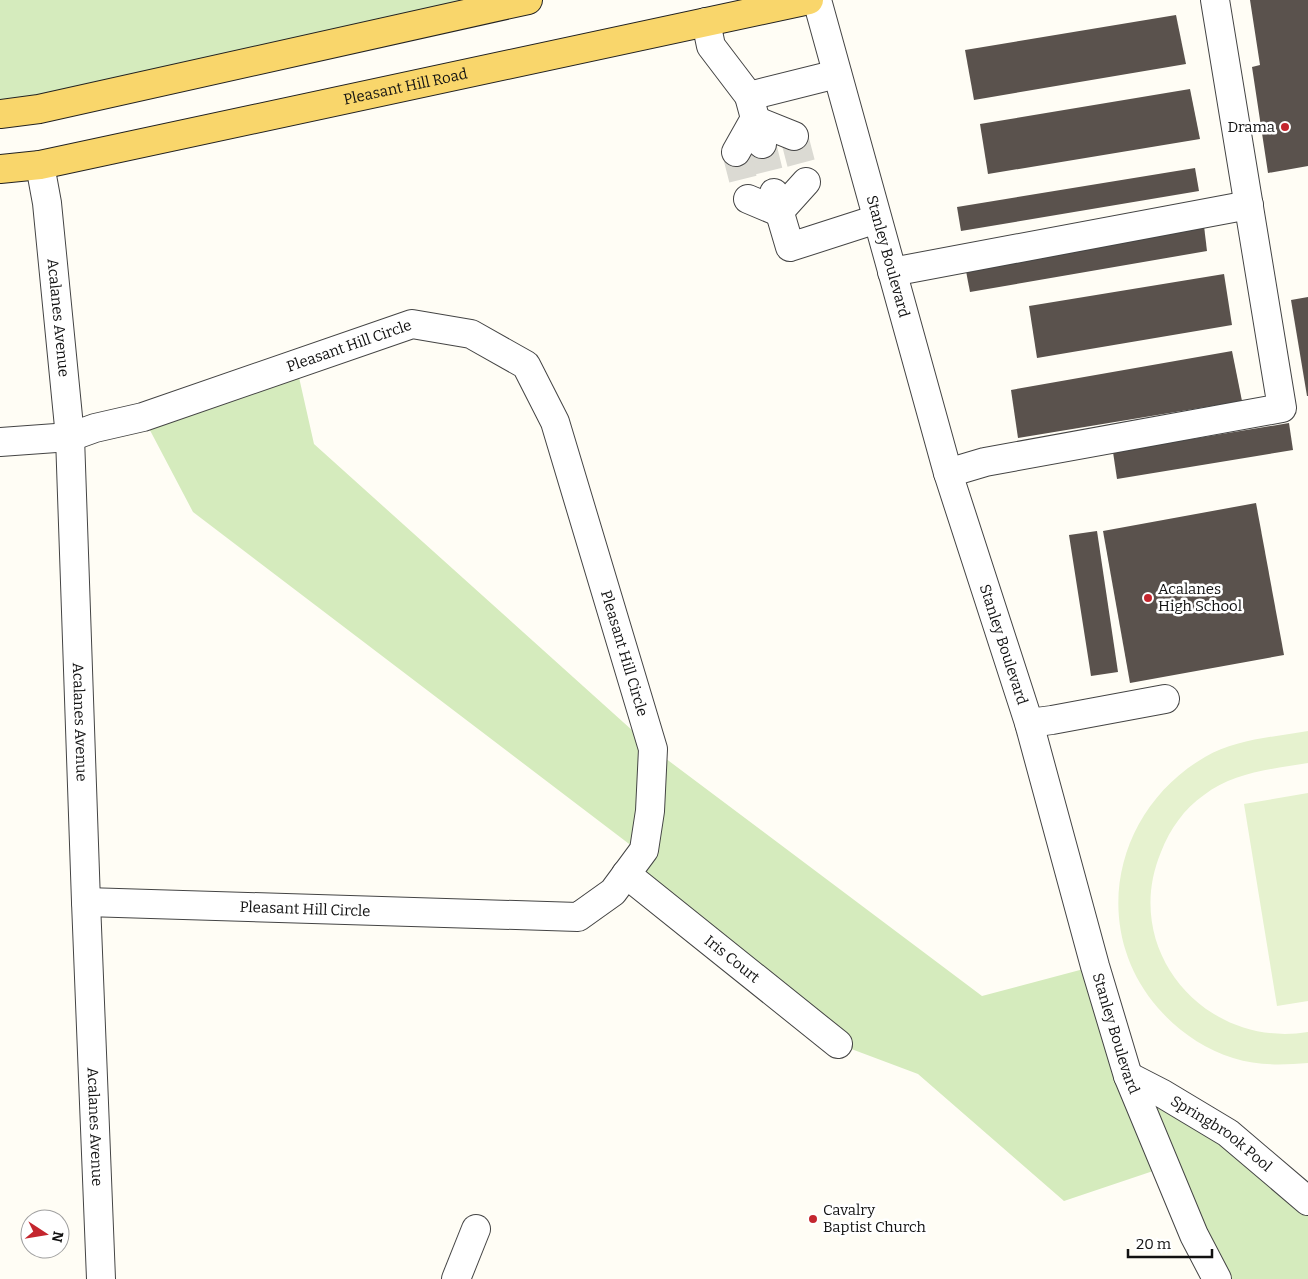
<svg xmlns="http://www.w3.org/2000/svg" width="1308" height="1279" font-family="Bitter,serif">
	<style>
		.green { fill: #d5ebbd }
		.pitch { fill: #e6f2cf }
		.building { fill: #5a524d }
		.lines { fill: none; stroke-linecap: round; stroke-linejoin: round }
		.minor-tunnel { stroke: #dbdad3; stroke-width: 28; stroke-dasharray: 28 14; stroke-linecap: butt }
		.minor-casing { stroke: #444; stroke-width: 30 }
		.major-casing { stroke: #222; stroke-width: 30 }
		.minor { stroke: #fff; stroke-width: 28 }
		.major { stroke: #f9d66b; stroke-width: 28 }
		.poi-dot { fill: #c4262e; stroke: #fff; stroke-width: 2 }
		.labels { text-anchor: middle; stroke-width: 5; stroke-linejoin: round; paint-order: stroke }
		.street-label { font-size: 15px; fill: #111; stroke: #fff }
		.poi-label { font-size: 15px; fill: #111; stroke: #fff; text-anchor: start }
	</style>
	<rect width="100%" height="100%" fill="#fffdf5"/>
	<g class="green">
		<polygon points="0,0 528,0 0,108"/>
		<polygon points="296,364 314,444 653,749 982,996 1095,966 1128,1076 1308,1201 1308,1279 1217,1279 1165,1167 1064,1201 918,1074 838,1044 626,874 641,853 193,512 143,417"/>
	</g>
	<g class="pitch">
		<path d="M1308,731v32c-36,6 -74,9 -104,32 -20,14 -34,34 -43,57 -41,98 44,197 147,180v31c-25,2 -50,3 -75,-5 -29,-9 -55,-27 -75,-50 -70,-81 -43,-199 47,-251 31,-18 69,-20 103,-26z"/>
		<polygon points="1308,793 1308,1001 1277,1006 1244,804"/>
	</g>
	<g class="building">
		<polygon points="1250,0 1308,0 1308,166 1268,173 1252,67 1260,65"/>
		<polygon points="1176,15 1186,64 974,100 965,50"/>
		<polygon points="1190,89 1200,139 988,174 980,124"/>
		<polygon points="1195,168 1199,191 961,231 957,207"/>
		<polygon points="1204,226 1207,251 970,292 965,266"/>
		<polygon points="1224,274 1232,325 1037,358 1029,306"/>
		<polygon points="1308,297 1308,396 1307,396 1291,300"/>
		<polygon points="1232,351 1242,401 1018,438 1011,390"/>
		<polygon points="1289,423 1293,450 1117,479 1113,452"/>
		<polygon points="1256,503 1284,655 1130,683 1103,531"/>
		<polygon points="1097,531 1118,672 1091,676 1069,535"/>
	</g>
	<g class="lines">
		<g class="minor-tunnel">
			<polyline points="794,136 806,182"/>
			<polyline points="762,144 774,193"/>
			<polyline points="736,152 748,199"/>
		</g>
		<g class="minor-casing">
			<g id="minor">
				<path id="s1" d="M817,0l131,473 81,250 66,243 33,110 66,159 23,44"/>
				<polyline points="706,22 711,46 749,96 762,144"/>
				<polyline points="749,96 837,74"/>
				<polyline points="754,120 794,136"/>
				<polyline points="736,152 754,120"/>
				<path id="s2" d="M40,165l7,38 23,234 16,465 15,377"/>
				<polyline points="774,193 790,247 877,219"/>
				<polyline points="748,199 779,212 806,182"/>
				<polyline points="892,272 1249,205"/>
				<path id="s3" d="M0,442l70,-5 25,-9 48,-11 269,-93 59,10 55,31 29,57 98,327 -3,62 -6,39 -31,42 -35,25 -492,-15"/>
				<polyline points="948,473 985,462 1282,408 1215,0"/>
				<polyline points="1029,723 1052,720 1165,699"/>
				<path id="s4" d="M626,874l212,170"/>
				<path id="s5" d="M1128,1076l35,18 65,39 80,68"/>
				<polyline points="456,1279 476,1229"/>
			</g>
		</g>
		<g class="major-casing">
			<g id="major">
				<polyline points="0,114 39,109 528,0"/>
				<path id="s6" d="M0,169l40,-4 769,-165"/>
			</g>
		</g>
		<use href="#minor" class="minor"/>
		<use href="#major" class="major"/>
	</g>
	<g class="poi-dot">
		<circle cx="1285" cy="127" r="5"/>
		<circle cx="1148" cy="598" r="5"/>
		<circle cx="813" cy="1219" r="5"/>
	</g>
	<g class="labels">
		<g class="street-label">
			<text dy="5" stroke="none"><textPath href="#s6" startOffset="414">Pleasant Hill Road</textPath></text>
			<text dy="5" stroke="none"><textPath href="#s1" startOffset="266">Stanley Boulevard</textPath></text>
			<text dy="5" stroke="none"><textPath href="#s2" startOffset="154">Acalanes Avenue</textPath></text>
			<text dy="5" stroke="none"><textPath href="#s3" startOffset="364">Pleasant Hill Circle</textPath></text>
			<text dy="5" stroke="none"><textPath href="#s1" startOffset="671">Stanley Boulevard</textPath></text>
			<text dy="5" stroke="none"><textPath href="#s3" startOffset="859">Pleasant Hill Circle</textPath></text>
			<text dy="5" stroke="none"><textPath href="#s2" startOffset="559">Acalanes Avenue</textPath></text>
			<text transform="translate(305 909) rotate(2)" y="5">Pleasant Hill Circle</text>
			<text dy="5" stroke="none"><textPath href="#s4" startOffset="136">Iris Court</textPath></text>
			<text dy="5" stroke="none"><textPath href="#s1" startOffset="1076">Stanley Boulevard</textPath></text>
			<text dy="5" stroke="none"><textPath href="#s2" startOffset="964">Acalanes Avenue</textPath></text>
			<text dy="5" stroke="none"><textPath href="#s5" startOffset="110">Springbrook Pool</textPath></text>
		</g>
		<g class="poi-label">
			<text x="1275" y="132" text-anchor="end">Drama</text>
			<text x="1158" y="594">Acalanes<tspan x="1158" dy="17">High School</tspan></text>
			<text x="823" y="1215">Cavalry<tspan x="823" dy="17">Baptist Church</tspan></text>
		</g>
	</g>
	<g transform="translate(45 1234) rotate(102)"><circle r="24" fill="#ffffff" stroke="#a0a0a0"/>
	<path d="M0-4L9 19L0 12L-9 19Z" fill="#c4262e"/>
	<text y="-8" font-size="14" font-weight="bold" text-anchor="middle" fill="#111111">N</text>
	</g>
	<path d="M1128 1249v8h84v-8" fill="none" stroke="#111111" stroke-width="2.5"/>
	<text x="1136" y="1249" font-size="15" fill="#111111" stroke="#ffffff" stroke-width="4" paint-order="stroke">20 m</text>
</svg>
